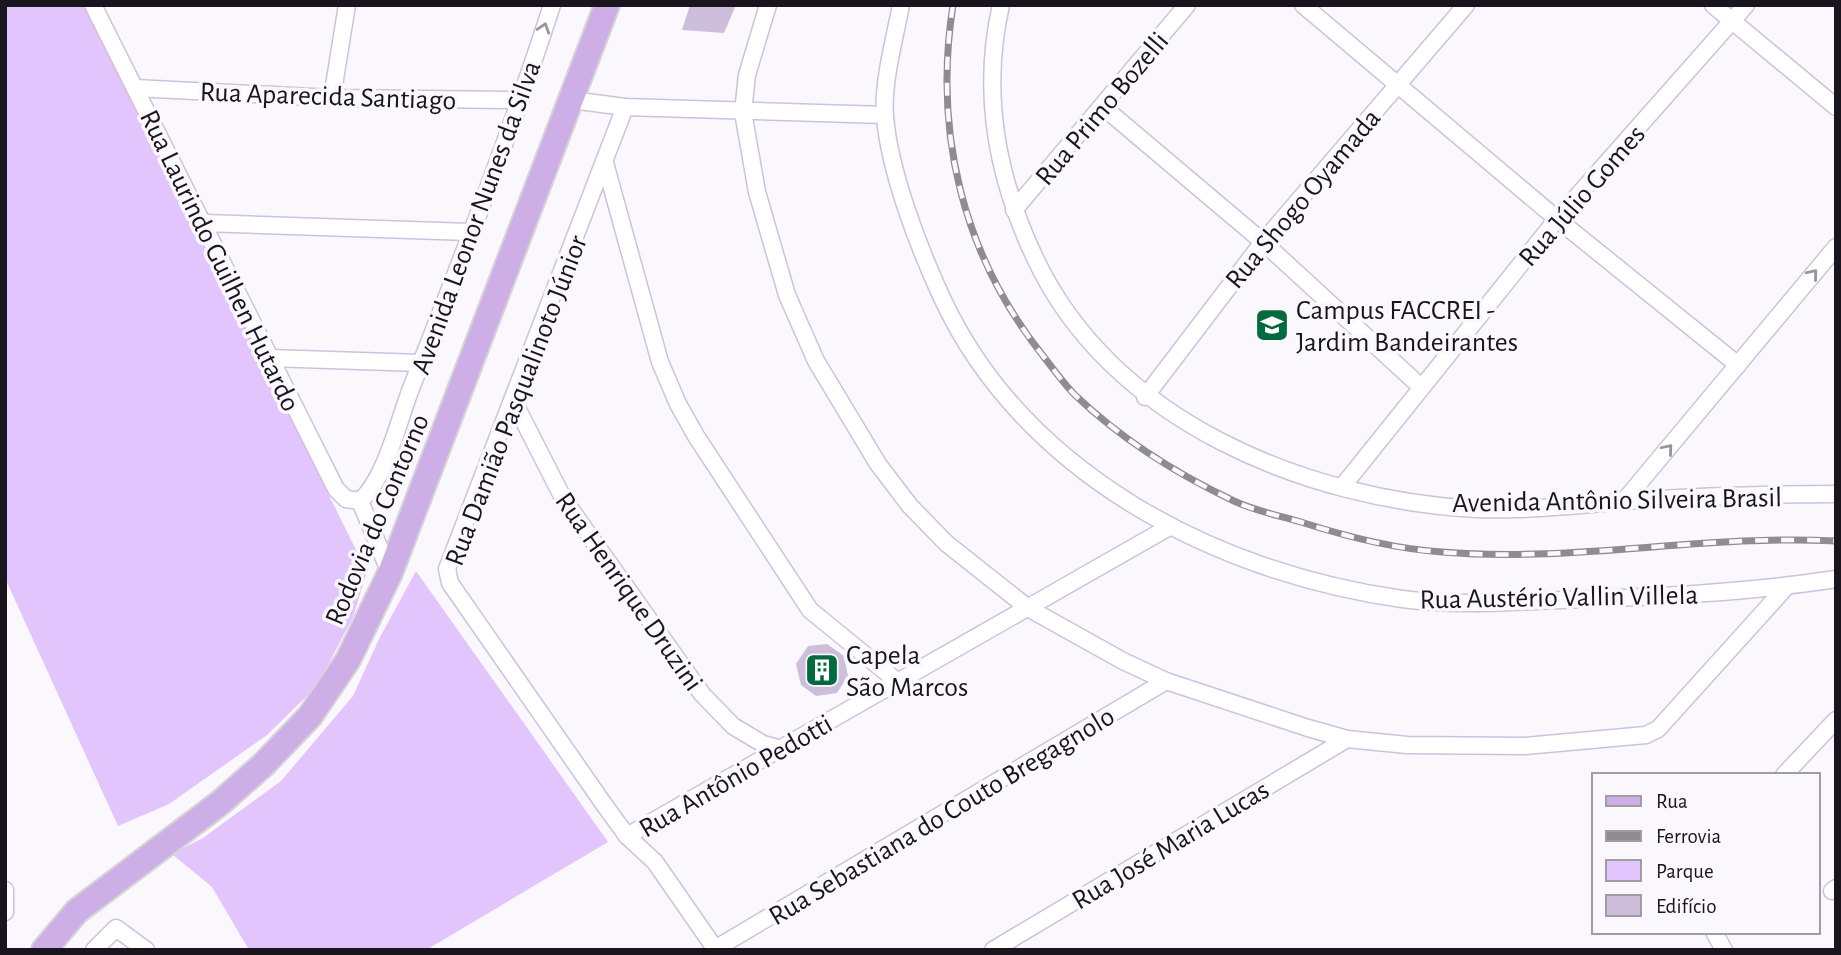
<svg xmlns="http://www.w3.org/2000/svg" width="1841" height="955" font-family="'Alegreya Sans',sans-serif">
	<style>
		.green { fill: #e1c5fc }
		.building { fill: #cdbfdc }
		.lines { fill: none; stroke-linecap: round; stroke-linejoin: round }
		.minor-casing { stroke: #cfc1de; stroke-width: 19 }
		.primary-casing { stroke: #d6d5d6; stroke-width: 28 }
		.minor { stroke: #fff; stroke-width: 16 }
		.primary { stroke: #cdaee6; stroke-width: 24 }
		.rail-casing { stroke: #8f8b93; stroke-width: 7 }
		.rail { stroke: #faf7fd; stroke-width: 4.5; stroke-dasharray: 13; stroke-linecap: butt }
		.oneway { stroke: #98959a }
		.labels { text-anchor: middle; stroke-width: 7; stroke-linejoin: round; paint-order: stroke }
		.street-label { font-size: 28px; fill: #19141e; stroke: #faf7fd }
		.poi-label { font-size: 28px; fill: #19141e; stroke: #faf7fd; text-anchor: start }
	</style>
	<rect width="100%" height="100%" fill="#faf7fd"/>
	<g class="green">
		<polygon points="5,5 85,5 367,572 353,617 317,686 267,735 169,804 118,826 5,578"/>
		<polygon points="416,571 608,842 426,950 249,950 212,887 172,854 203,838 281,781 353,696 379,639"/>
	</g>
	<g class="building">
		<polygon points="690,5 736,5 724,33 682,30"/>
		<polygon points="827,644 844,656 848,676 837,693 816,696 801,685 796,664 808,646"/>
	</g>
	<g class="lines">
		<g class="minor-casing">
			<g id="minor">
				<polyline points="93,5 336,489 346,499 360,501"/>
				<polyline points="768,5 747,75 743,112 757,192 787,295 816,361 878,464 910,506 946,543 1028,608 1123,661 1166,681 1308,728 1347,739 1407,745 1525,746 1646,735 1658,729 1787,586"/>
				<path d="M901,5c-6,32 -19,79 -16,111 4,55 34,132 57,182 82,176 274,275 460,301 53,7 105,3 158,1 92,-3 184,-7 276,-21"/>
				<path d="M1001,5c-20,87 -4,173 34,253 76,163 271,242 442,251 53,2 109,-5 162,-9 65,-4 131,-6 197,-6"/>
				<polyline points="1303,5 1557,219 1738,365"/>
				<polyline points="1713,5 1836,107"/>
				<polyline points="135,88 332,98 521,100"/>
				<polyline points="332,98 347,5"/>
				<polyline points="571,100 625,107 884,115"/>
				<polyline points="1102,106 1263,242 1421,387"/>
				<polyline points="625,107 447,569 450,583 603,803 627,836 655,862 716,950"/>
				<polyline points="605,163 660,362 678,404 696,436 810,610 898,682"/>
				<polyline points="1014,210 1187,5"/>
				<polyline points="204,223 469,232"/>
				<polyline points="269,358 421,363"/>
				<polyline points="1145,397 1263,242 1466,5"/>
				<polyline points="513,400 564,500 702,694 733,726 763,744 781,749"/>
				<polyline points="1342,487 1557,219 1746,5"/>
				<path d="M360,501c25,-22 38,-78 50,-110 50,-127 100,-256 142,-386"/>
				<polyline points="360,501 390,573"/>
				<polyline points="1624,501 1836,247"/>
				<polyline points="1784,775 1836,720"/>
				<polyline points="627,836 1171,526"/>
				<polyline points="5,890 5,912"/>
				<polyline points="1832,891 1836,888"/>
				<polyline points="1714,932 1724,950"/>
				<polyline points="715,949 1166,681"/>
				<polyline points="94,950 116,928 146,950"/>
				<polyline points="993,950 1347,739"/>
			</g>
		</g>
		<g class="primary-casing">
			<polyline id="primary" points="44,950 77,911 220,803 263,765 310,716 348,660 390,573 607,5"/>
		</g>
		<use href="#minor" class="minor"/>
		<use href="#primary" class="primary"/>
		<g class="rail-casing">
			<path id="rail" d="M953,5c-20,128 10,251 91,352 10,13 20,27 31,38 46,44 102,79 159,106 21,10 47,15 70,22 44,14 92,26 138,29 132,11 262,-18 394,-11"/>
		</g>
		<use href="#rail" class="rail"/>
	</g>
	<defs><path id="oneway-chevron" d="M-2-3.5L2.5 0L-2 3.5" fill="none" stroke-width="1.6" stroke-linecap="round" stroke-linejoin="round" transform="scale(1.75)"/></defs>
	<g class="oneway">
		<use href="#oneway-chevron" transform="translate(544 28) rotate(-72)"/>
		<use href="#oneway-chevron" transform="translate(1813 274) rotate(-50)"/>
		<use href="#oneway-chevron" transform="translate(1668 449) rotate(-50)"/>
	</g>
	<defs>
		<g id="university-square" transform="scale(1.75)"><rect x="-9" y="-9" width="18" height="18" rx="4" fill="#046b41" stroke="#faf7fd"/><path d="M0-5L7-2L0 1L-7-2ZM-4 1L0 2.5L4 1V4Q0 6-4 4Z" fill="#fff"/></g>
		<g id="building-square" transform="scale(1.75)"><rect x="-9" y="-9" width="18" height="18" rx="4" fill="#046b41" stroke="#faf7fd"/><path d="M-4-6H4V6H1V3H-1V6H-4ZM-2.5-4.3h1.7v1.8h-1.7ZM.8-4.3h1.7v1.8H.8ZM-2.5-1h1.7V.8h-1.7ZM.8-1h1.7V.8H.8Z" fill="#fff"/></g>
	</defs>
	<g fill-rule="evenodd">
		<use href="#university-square" x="1272" y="325"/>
		<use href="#building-square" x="822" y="670"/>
	</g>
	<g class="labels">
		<g class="street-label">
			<text transform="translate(328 95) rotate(2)" y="10">Rua Aparecida Santiago</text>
			<text transform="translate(1101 108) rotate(-50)" y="10">Rua Primo Bozelli</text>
			<text transform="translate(1581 195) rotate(-49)" y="10">Rua Júlio Gomes</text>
			<text transform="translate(1302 198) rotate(-50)" y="10">Rua Shogo Oyamada</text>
			<text transform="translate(475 217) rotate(-70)" y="10">Avenida Leonor Nunes da Silva</text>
			<text transform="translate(221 260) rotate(64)" y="10">Rua Laurindo Guilhen Hutardo</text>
			<text transform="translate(515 400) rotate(-69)" y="10">Rua Damião Pasqualinoto Júnior</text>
			<text transform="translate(1617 499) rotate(-1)" y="10">Avenida Antônio Silveira Brasil</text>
			<text transform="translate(376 519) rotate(-67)" y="10">Rodovia do Contorno</text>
			<text transform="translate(630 591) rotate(55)" y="10">Rua Henrique Druzini</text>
			<text transform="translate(1559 596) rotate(-1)" y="10">Rua Austério Vallin Villela</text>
			<text transform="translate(735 775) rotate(-30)" y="10">Rua Antônio Pedotti</text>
			<text transform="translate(941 815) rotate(-31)" y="10">Rua Sebastiana do Couto Bregagnolo</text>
			<text transform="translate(1170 844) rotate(-31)" y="10">Rua José Maria Lucas</text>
		</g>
		<g class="poi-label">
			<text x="1296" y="319">Campus FACCREI -<tspan x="1296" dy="32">Jardim Bandeirantes</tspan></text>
			<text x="846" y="664">Capela<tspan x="846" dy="32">São Marcos</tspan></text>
		</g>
	</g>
	<rect width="1841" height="955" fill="none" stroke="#19141e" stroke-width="14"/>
	<rect x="1592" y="773" width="228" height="161" fill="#faf7fd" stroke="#a09ca4" stroke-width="2"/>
	<rect x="1606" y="796" width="35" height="10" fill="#cdaee6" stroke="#a09ca4" stroke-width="2"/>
	<text x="1656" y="808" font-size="21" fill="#19141e">Rua</text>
	<rect x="1606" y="831" width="35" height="10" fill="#8f8b93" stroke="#a09ca4" stroke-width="2"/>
	<text x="1656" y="843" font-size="21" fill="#19141e">Ferrovia</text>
	<rect x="1606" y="860" width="35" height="21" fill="#e1c5fc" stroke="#a09ca4" stroke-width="2"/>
	<text x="1656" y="878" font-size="21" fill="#19141e">Parque</text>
	<rect x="1606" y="895" width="35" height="21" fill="#cdbfdc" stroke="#a09ca4" stroke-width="2"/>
	<text x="1656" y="913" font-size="21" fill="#19141e">Edifício</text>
</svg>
